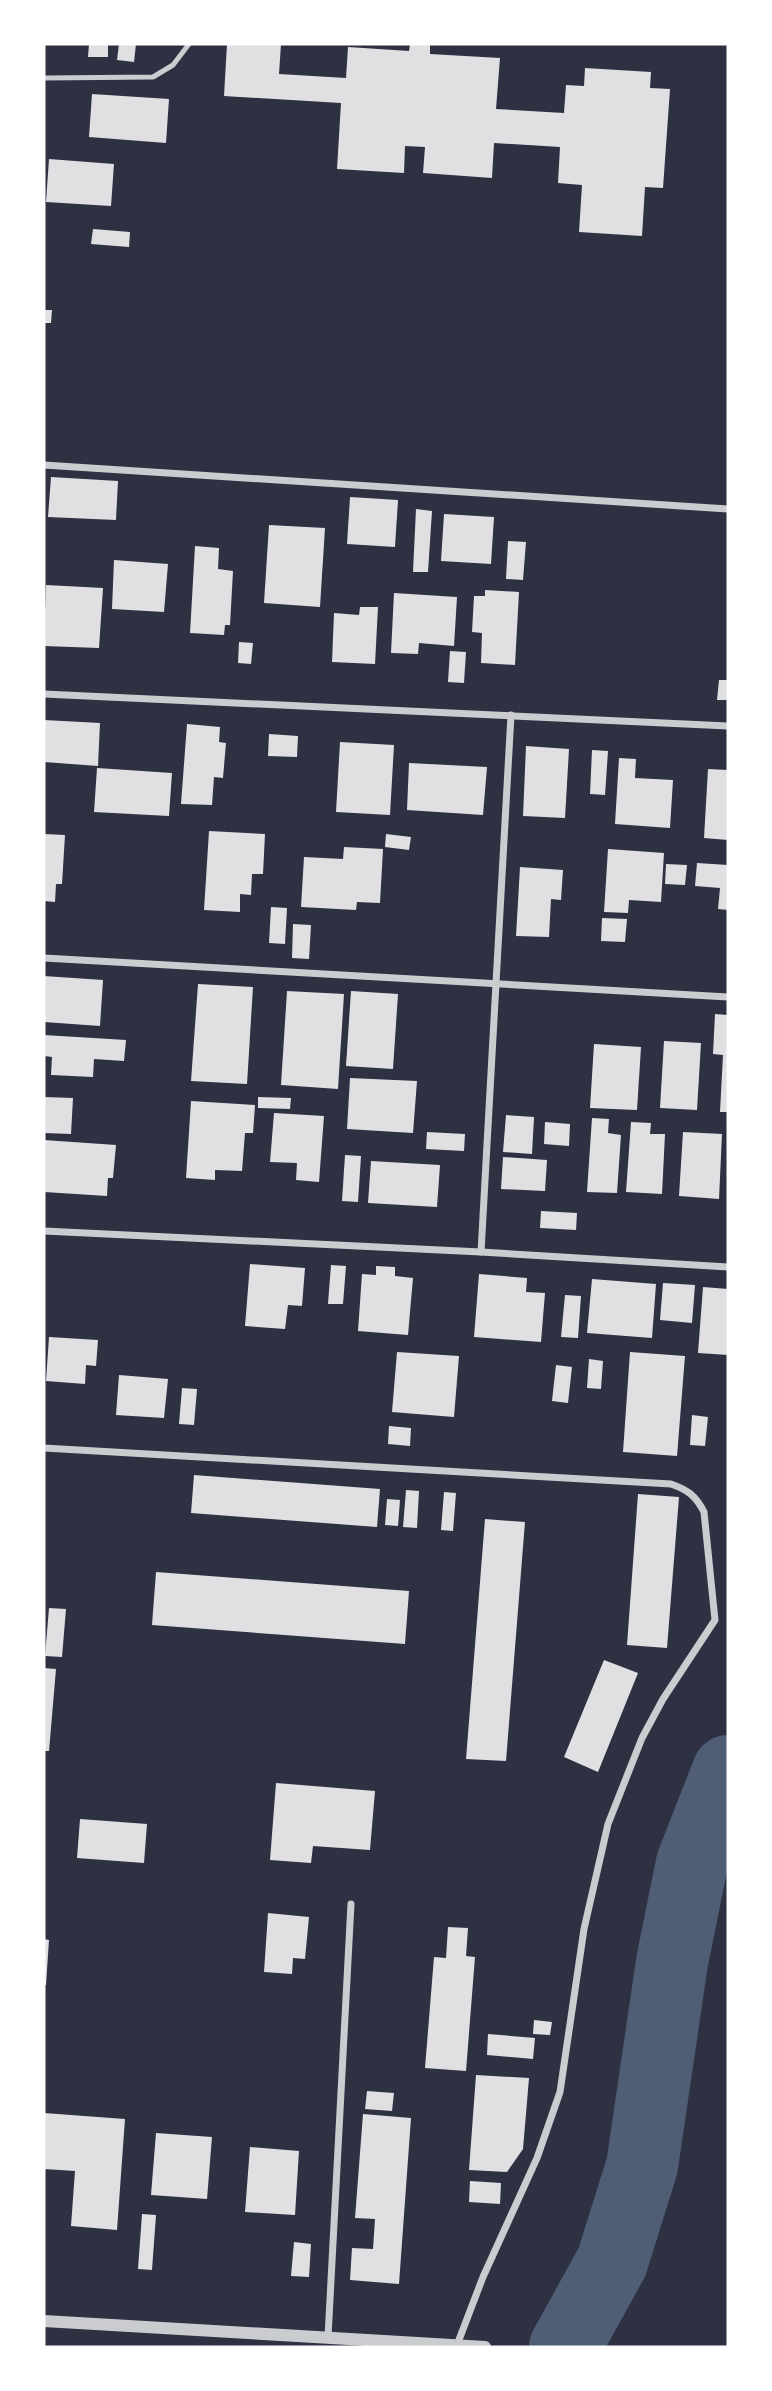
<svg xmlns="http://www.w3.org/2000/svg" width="772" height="2391" font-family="Figtree,sans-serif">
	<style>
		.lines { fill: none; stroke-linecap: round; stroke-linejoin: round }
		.river { stroke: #4f5d75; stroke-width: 72 }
		.building { fill: #e0e0e3 }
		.service { stroke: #caccd0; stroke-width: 5 }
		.minor { stroke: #caccd0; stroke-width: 7 }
		.tertiary { stroke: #caccd0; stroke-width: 12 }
	</style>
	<rect width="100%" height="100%" fill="#2d3142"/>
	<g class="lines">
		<polyline class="river" points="565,2347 612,2262 642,2166 672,1962 692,1863 728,1771"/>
	</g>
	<g class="building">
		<polygon points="89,44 108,44 108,57 88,57"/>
		<polygon points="119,44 136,44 134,62 117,60"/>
		<polygon points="227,44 281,44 279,74 346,78 348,47 409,51 410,44 430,44 430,54 500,58 496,109 564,113 566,85 584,86 585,68 651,72 650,88 670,89 663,188 645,187 642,236 579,232 582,185 558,183 560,147 494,143 492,178 423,173 425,147 405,146 404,173 337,169 341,103 224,96"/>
		<polygon points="92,94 169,99 166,143 89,137"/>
		<polygon points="49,159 114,164 111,206 46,202"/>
		<polygon points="93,229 130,232 129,247 91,244"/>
		<polygon points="44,310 52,310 51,323 44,323"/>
		<polygon points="51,477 118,481 116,520 48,517"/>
		<polygon points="350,497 398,500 395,547 347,544"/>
		<polygon points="416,509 432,511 428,572 413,572"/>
		<polygon points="444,514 494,517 491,564 441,561"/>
		<polygon points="269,525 325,528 320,607 264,603"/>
		<polygon points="508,541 526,542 523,580 506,579"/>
		<polygon points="195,546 219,548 218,569 233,571 230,625 225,625 224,635 190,633"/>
		<polygon points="114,560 168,564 164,612 112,609"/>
		<polygon points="46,585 103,588 99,648 44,646"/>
		<polygon points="485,590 519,592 515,665 481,663 482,633 472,632 474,596 485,596"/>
		<polygon points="394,593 457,597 454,646 419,643 418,654 391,653"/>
		<polygon points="360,607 378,607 375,664 332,662 334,613 359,615"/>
		<polygon points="239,642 253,643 251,664 238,663"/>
		<polygon points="450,651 466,652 464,683 448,682"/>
		<polygon points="719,680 728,680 728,700 717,700"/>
		<polygon points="44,720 100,723 98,766 44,762"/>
		<polygon points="187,724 220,727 219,742 226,743 223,778 214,777 212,805 181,804"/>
		<polygon points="269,734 298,736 297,757 268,756"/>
		<polygon points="340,742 394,745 390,815 336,812"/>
		<polygon points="526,746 569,749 565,818 523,816"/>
		<polygon points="592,750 608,751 605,795 590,794"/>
		<polygon points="619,758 636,759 635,778 673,780 670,828 615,824"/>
		<polygon points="409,763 487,767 483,815 407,810"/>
		<polygon points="97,768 172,773 169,816 94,812"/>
		<polygon points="708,769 728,770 728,840 704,838"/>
		<polygon points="209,831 265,834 263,874 252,874 251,895 240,894 240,912 204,910"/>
		<polygon points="44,834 65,835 62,884 56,884 55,902 44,901"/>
		<polygon points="386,834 411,837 409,850 385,847"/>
		<polygon points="344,847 383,849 380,903 357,902 356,910 301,907 304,857 343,859"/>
		<polygon points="608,849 664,853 661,902 629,900 628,913 604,912"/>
		<polygon points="697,863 728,865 728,910 718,909 720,888 695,886"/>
		<polygon points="666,864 687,865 685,885 665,884"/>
		<polygon points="520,867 563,870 561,900 551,899 549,937 516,936"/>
		<polygon points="271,907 287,908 285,944 269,943"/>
		<polygon points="602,918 627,919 625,942 601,941"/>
		<polygon points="293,924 311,925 309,959 292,958"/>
		<polygon points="44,976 103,980 100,1026 44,1022"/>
		<polygon points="198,984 253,987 247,1084 191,1081"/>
		<polygon points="287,991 344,994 338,1089 281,1085"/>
		<polygon points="351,991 398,994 393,1069 346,1066"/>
		<polygon points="715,1014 728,1015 728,1112 720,1112 723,1055 713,1054"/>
		<polygon points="44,1035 126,1040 124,1061 94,1059 93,1077 51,1075 52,1057 44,1056"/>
		<polygon points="664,1041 701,1043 697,1110 660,1108"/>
		<polygon points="594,1044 641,1047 637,1110 590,1108"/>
		<polygon points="350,1078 417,1081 413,1133 347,1129"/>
		<polygon points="44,1097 73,1098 71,1134 44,1133"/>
		<polygon points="258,1097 291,1098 290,1109 258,1108"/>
		<polygon points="191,1101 255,1105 253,1133 245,1133 242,1171 215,1170 215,1180 186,1178"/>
		<polygon points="274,1113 324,1116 319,1182 296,1180 297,1163 270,1162"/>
		<polygon points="506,1115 534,1117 532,1154 503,1152"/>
		<polygon points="592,1118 609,1119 608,1133 621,1135 617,1193 587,1192"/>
		<polygon points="545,1122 570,1124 569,1146 544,1144"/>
		<polygon points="631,1122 651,1123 650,1134 665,1134 662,1194 626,1192"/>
		<polygon points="427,1132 465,1134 464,1151 426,1149"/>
		<polygon points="683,1132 722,1134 719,1199 679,1196"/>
		<polygon points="44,1140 116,1145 113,1178 108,1178 107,1196 44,1192"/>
		<polygon points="345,1155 361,1156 358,1202 342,1201"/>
		<polygon points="503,1157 547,1160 545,1191 501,1189"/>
		<polygon points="371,1161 440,1165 437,1207 368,1203"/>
		<polygon points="541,1211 577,1213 576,1230 540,1228"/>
		<polygon points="250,1264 305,1268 302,1306 288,1305 285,1329 245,1326"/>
		<polygon points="331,1265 346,1266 343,1304 328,1304"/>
		<polygon points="376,1266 395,1267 395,1276 413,1278 408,1335 358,1331 362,1274 376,1275"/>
		<polygon points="479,1274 527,1278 526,1292 545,1293 541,1342 474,1337"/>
		<polygon points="592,1279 656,1284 652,1338 587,1333"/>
		<polygon points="663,1283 695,1285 692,1323 660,1320"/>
		<polygon points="703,1287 728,1289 728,1355 698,1353"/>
		<polygon points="565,1295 581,1296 578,1338 561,1337"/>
		<polygon points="49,1337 98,1340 96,1366 86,1365 85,1384 46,1381"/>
		<polygon points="397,1352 459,1356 454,1417 392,1412"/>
		<polygon points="630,1352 685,1356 677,1456 623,1452"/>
		<polygon points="589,1359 603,1361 601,1389 587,1388"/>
		<polygon points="556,1365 572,1367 568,1403 552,1401"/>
		<polygon points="119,1375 168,1379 164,1418 116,1415"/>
		<polygon points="182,1388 197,1389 194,1425 179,1424"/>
		<polygon points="692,1415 708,1417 705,1446 690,1445"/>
		<polygon points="389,1426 411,1428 410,1446 388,1444"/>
		<polygon points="194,1475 380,1489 377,1527 191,1513"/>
		<polygon points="406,1490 419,1491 417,1528 403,1527"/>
		<polygon points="444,1492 456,1493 453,1531 441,1530"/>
		<polygon points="638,1494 679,1497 667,1648 627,1645"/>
		<polygon points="387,1499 400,1500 398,1526 385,1525"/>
		<polygon points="485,1519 525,1522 506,1761 466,1759"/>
		<polygon points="156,1572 409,1591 405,1644 152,1625"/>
		<polygon points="49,1608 66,1609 62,1657 45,1656"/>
		<polygon points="604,1660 638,1673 598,1772 564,1757"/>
		<polygon points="44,1668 56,1669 49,1751 44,1751"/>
		<polygon points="276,1783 375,1791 370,1850 313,1846 311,1863 270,1860"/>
		<polygon points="80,1819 147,1824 144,1863 77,1858"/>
		<polygon points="268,1913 309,1917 305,1959 293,1958 292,1974 264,1972"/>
		<polygon points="448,1927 468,1928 466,1956 475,1957 466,2071 425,2068 434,1957 446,1958"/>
		<polygon points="44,1939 49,1940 46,1985 44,1985"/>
		<polygon points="534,2020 552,2022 550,2035 533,2034"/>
		<polygon points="488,2034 535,2038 533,2059 487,2055"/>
		<polygon points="476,2075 529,2078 523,2149 507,2172 469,2170"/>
		<polygon points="367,2091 394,2093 392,2111 365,2109"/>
		<polygon points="44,2113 125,2119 117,2230 71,2226 75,2171 44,2169"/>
		<polygon points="363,2114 411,2118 399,2284 350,2280 352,2248 373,2249 375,2219 355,2218"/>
		<polygon points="156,2133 212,2137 207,2199 151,2195"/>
		<polygon points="250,2147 299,2151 295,2215 245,2212"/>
		<polygon points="470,2181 501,2183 500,2204 469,2202"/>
		<polygon points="142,2214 156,2215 152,2270 138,2269"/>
		<polygon points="294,2242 311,2244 309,2277 291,2276"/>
	</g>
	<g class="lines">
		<polyline class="service" points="44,78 153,77 173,65 189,44"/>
		<g class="minor">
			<polyline points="44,465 728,509"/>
			<polyline points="44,694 728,726"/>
			<polyline points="44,958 728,997"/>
			<polyline points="44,1231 481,1252 728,1267"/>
			<polyline points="481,1252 511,715"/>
			<path d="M44,1448l627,36c17,6 25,12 33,28l11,108 -52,79 -21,39 -34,86 -24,105 -24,163 -23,66 -54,119 -26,68"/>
			<polyline points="328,2337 351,1904"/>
		</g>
		<polyline class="tertiary" points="44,2321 485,2347"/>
	</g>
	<rect width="772" height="2391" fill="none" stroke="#ffffff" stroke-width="91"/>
</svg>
